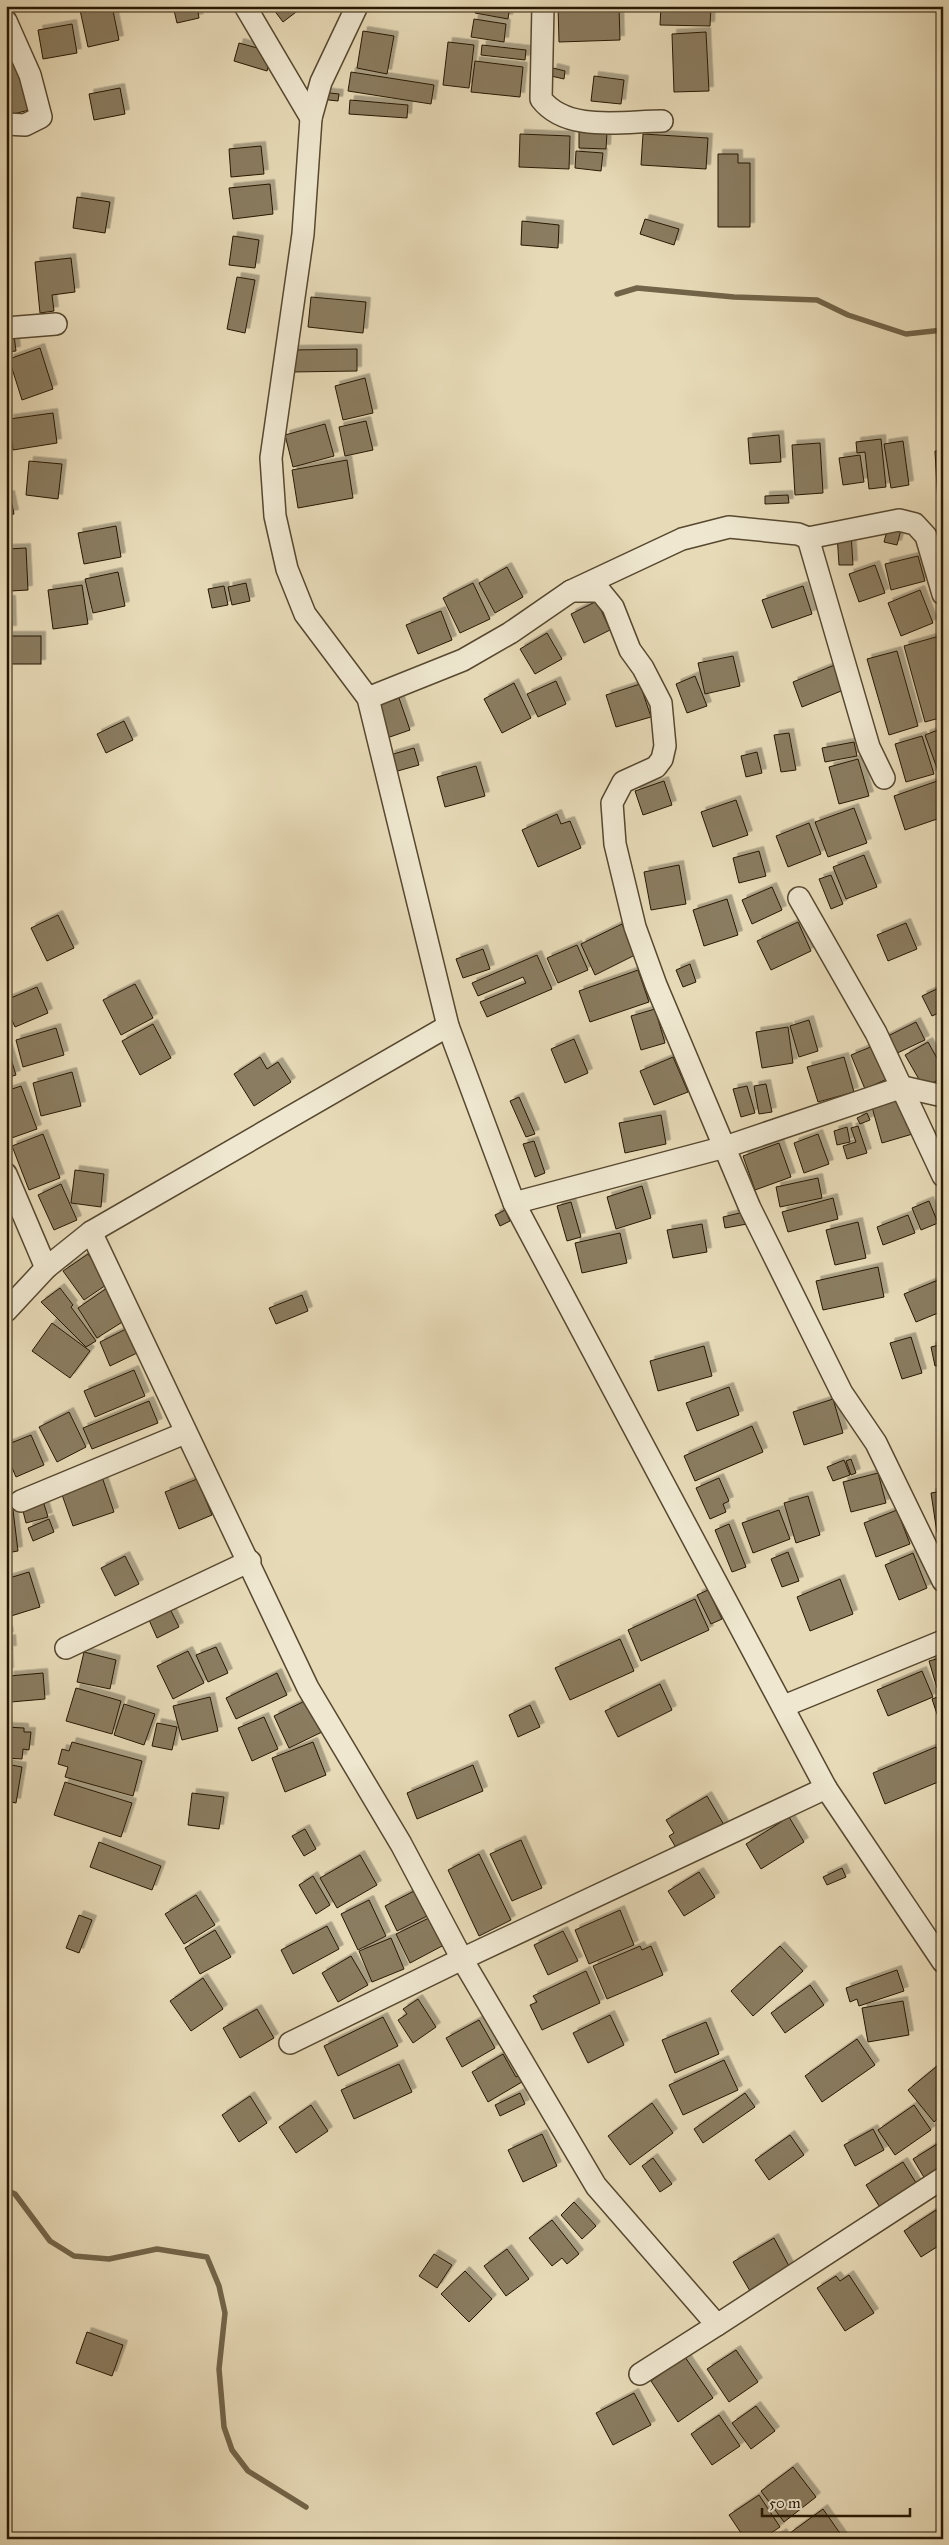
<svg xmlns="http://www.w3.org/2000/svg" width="949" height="2545" font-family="'IM FELL Great Primer',serif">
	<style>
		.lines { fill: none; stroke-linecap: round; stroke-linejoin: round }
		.stream { stroke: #726449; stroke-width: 5.5 }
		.building { fill: #8a7c60; stroke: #261702; filter: url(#shadow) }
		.street-casing { stroke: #56482f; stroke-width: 24 }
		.street { stroke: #efe7d0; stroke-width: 21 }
	</style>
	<defs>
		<filter id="shadow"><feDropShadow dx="4.5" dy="-4.5" stdDeviation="0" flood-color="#0004"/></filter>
	</defs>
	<rect width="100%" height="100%" fill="#e7dab7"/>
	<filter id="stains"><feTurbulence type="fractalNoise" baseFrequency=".004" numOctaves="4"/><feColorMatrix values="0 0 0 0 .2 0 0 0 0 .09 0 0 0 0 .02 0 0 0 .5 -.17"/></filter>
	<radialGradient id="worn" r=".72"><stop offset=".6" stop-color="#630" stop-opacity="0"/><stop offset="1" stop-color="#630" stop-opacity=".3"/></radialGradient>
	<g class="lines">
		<g class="stream">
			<polyline points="617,294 637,288 734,297 817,300 848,315 906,334 943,330"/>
			<polyline points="6,2190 15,2194 50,2241 74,2256 109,2259 157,2249 207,2257 219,2286 225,2313 219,2369 224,2427 232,2450 248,2471 306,2507"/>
		</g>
	</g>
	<g class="building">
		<polygon points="94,6 112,6 119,40 88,47 80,10"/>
		<polygon points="173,6 197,6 199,18 177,23"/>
		<polygon points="271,6 304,6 283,22"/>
		<polygon points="477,6 510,6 508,19 475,13"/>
		<polygon points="558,6 619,6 620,40 559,42"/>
		<polygon points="661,6 711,6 710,26 660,25"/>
		<polygon points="474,19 506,24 504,42 471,37"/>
		<polygon points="72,24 77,53 43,59 38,30"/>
		<polygon points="363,31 394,36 387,74 357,68"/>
		<polygon points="706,32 709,91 674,92 672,34"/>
		<polygon points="448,42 474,45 469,88 443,85"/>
		<polygon points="239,43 272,52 267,71 234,61"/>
		<polygon points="482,45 526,50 525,60 481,55"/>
		<polygon points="475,61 523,67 520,97 471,92"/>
		<polygon points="17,63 29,110 6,116 6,66"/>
		<polygon points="553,68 565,71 564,79 551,76"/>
		<polygon points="351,72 434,85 431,104 348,91"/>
		<polygon points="594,76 624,80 621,104 591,101"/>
		<polygon points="120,88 125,114 94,120 89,94"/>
		<polygon points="321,92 339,94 338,101 320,99"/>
		<polygon points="350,100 408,105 407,118 349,114"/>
		<polygon points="579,131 607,132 606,149 579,148"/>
		<polygon points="520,134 570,136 569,169 519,167"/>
		<polygon points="643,134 708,138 706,169 641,165"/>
		<polygon points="261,146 264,174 231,177 229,149"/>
		<polygon points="576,151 603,153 601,171 575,168"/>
		<polygon points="718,154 738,154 738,163 750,163 750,227 718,227"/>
		<polygon points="270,184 273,214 233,219 229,188"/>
		<polygon points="77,197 110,202 105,233 73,228"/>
		<polygon points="645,219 679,229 674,245 640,234"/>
		<polygon points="522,221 559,225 558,248 521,245"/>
		<polygon points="233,236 259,240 255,268 229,265"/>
		<polygon points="71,258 75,292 52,295 54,311 40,313 35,262"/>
		<polygon points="237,277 255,280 245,333 227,329"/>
		<polygon points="311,297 366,302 363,333 308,327"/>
		<polygon points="14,335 16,351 6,352 6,336"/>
		<polygon points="40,348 53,389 22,400 9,359"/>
		<polygon points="357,349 357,371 292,372 292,350"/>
		<polygon points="365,378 373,413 343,420 335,386"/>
		<polygon points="53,413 57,443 13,450 9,419"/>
		<polygon points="366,421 373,450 345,456 339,427"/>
		<polygon points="325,424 334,456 293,467 285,435"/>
		<polygon points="779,435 781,462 750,464 748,438"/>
		<polygon points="881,439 886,487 869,489 865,452 857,453 856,442"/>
		<polygon points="903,441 909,485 891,488 884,444"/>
		<polygon points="820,443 823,493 795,495 792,445"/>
		<polygon points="935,451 943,451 943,505 938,505"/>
		<polygon points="860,455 864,482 843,485 839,458"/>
		<polygon points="347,460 353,498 298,508 292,470"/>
		<polygon points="29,461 62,464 58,499 26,495"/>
		<polygon points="10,495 14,514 6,516 6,496"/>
		<polygon points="788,495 789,503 765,504 765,496"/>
		<polygon points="116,526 121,557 84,564 78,533"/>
		<polygon points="888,527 901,530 897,545 884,542"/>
		<polygon points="851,533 853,565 839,565 837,534"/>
		<polygon points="26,548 28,590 10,591 8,549"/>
		<polygon points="918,556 925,581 891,590 885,564"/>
		<polygon points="875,565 885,593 859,602 849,574"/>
		<polygon points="507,567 523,597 495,613 479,583"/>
		<polygon points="118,572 125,606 93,613 85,579"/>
		<polygon points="246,583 250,601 232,605 228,587"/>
		<polygon points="473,583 490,619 460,633 443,598"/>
		<polygon points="82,585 88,624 53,629 48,590"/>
		<polygon points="224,586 228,605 212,608 208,589"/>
		<polygon points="803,586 812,614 772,628 762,600"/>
		<polygon points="920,590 933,623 901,636 888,603"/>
		<polygon points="6,600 11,600 12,630 6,630"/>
		<polygon points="597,601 610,630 584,643 571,614"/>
		<polygon points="441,611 452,640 418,654 406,625"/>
		<polygon points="547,633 562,659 535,674 520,649"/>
		<polygon points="943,635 943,717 925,722 904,646"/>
		<rect x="6" y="636" width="35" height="28"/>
		<polygon points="897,651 918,726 889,735 867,659"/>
		<polygon points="733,656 740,686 705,694 698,663"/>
		<polygon points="837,664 846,689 802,707 793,682"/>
		<polygon points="695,676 707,706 687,713 676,684"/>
		<polygon points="556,681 566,704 538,717 527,694"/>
		<polygon points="514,683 531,718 502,733 484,699"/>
		<polygon points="640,684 651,717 616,727 606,695"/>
		<polygon points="399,698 410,730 384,739 373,707"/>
		<polygon points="124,721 133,740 106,753 97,734"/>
		<polygon points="943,728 943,769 938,771 925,735"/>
		<polygon points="789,733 796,770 781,772 774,735"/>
		<polygon points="922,736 934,774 906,782 895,744"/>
		<polygon points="854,742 857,756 825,762 822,748"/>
		<polygon points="414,748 419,765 394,772 390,755"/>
		<polygon points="757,752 762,773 746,777 741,756"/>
		<polygon points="858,759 869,796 839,804 829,767"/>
		<polygon points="476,766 485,796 445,807 437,777"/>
		<polygon points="943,779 943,817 905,830 894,796"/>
		<polygon points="664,781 672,805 643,815 635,791"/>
		<polygon points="736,800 748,835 713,847 701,812"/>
		<polygon points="854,808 867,843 828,857 815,822"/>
		<polygon points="557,814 561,824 570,821 581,848 538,867 522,830"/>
		<polygon points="809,823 821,854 788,867 776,836"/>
		<polygon points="759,851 766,876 739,883 733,858"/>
		<polygon points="864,855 877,887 846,899 833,867"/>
		<polygon points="679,865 686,904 651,910 644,872"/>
		<polygon points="831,875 843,904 831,909 819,879"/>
		<polygon points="772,887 782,910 752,924 742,900"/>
		<polygon points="727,899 738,935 704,946 693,910"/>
		<polygon points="58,915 74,948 47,961 31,928"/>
		<polygon points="798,922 811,951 771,970 757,941"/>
		<polygon points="906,923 917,949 888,961 877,935"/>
		<polygon points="622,924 637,954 595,975 581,944"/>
		<polygon points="577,945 588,970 558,983 547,958"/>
		<polygon points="483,949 490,969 463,978 456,959"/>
		<polygon points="537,955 552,989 487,1017 480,1002 526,983 523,977 478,996 472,983"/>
		<polygon points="690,964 696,982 683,987 676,970"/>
		<polygon points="638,970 649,1002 590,1022 579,991"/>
		<polygon points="135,984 153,1018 121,1035 103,1000"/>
		<polygon points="943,986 943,1011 932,1016 922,996"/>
		<polygon points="37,987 48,1013 15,1027 6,1007 6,1000"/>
		<polygon points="655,1009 665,1043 641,1050 631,1016"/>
		<polygon points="809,1020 818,1051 799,1057 790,1026"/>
		<polygon points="916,1022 925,1040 891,1056 882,1039"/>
		<polygon points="153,1024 171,1058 140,1075 122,1041"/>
		<polygon points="788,1027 793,1063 762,1068 756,1032"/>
		<polygon points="56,1028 64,1055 23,1067 16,1040"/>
		<polygon points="574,1039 588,1073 565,1083 551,1049"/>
		<polygon points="928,1042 943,1069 943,1077 924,1088 905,1055"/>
		<polygon points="6,1043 16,1075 6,1078"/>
		<polygon points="873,1046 887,1079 865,1089 851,1055"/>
		<polygon points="260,1057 267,1069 278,1062 291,1082 254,1106 234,1074"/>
		<polygon points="673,1057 688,1092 654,1105 640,1071"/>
		<polygon points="844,1057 854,1092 818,1102 807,1067"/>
		<polygon points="72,1072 81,1106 41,1116 33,1083"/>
		<polygon points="766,1084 772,1112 759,1114 754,1086"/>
		<polygon points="21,1086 37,1129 6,1140 6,1091"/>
		<polygon points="747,1086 755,1113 741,1117 733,1089"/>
		<polygon points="519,1097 535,1134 526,1137 510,1101"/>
		<polygon points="906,1097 916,1133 882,1143 872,1107"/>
		<polygon points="867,1113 870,1120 860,1124 857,1118"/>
		<polygon points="661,1115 666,1144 625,1153 619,1123"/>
		<polygon points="858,1126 867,1153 847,1159 843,1146 856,1142 851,1128"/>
		<polygon points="847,1127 850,1142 837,1145 834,1131"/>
		<polygon points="43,1134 60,1178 29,1190 12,1146"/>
		<polygon points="818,1134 829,1164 804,1173 794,1143"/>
		<polygon points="534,1141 545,1173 535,1177 523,1144"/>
		<polygon points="779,1143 791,1177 755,1190 743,1156"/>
		<polygon points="75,1170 104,1174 101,1207 71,1203"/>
		<polygon points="818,1178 822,1198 780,1207 776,1187"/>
		<polygon points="61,1184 77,1220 54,1230 38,1195"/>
		<polygon points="642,1186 651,1218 616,1229 607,1197"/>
		<polygon points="833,1198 838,1219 788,1232 782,1212"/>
		<polygon points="929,1201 938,1223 921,1230 912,1208"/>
		<polygon points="571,1202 581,1237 567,1241 557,1206"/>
		<polygon points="505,1210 510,1221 500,1226 495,1215"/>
		<polygon points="744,1212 747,1224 725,1228 723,1217"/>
		<polygon points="908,1215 915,1233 883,1245 877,1227"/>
		<polygon points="858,1222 866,1258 835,1265 826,1230"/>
		<polygon points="702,1224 707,1252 673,1258 667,1230"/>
		<polygon points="620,1233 627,1263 582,1273 575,1243"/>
		<polygon points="88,1254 109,1283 84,1300 63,1271"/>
		<polygon points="878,1267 884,1297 823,1310 816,1281"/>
		<polygon points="943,1278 943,1311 916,1322 904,1294"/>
		<polygon points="60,1288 73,1305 71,1307 96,1341 86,1347 41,1302"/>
		<polygon points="107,1288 127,1319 97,1338 78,1308"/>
		<polygon points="302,1295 308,1311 276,1324 269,1308"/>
		<polygon points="52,1323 90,1351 70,1378 32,1351"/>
		<polygon points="126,1329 137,1353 110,1366 100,1342"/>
		<polygon points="911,1337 922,1373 902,1379 890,1343"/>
		<polygon points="943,1344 943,1364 935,1366 931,1347"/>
		<polygon points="704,1346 712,1376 658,1391 650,1361"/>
		<polygon points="134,1370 145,1396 95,1417 84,1391"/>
		<polygon points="729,1387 739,1415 697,1431 686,1403"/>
		<polygon points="833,1399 843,1433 804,1445 793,1412"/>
		<polygon points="149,1401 158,1423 92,1449 83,1428"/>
		<polygon points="69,1412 86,1447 57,1462 39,1427"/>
		<polygon points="752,1426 763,1452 695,1481 684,1456"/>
		<polygon points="31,1435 44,1465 16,1477 6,1454 6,1445"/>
		<polygon points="851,1459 856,1473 851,1475 846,1461"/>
		<polygon points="844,1460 850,1475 833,1481 827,1467"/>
		<polygon points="878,1473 886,1503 851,1512 843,1482"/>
		<polygon points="101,1474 114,1512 73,1526 60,1489"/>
		<polygon points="719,1478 729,1501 723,1504 726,1512 710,1519 696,1488"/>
		<polygon points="197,1479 212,1515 179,1529 165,1492"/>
		<polygon points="943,1491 943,1532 937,1533 931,1493"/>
		<polygon points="808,1496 820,1535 796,1543 784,1503"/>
		<polygon points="43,1501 48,1517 26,1523 22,1507"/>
		<polygon points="13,1510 18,1551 6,1553 6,1511"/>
		<polygon points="779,1510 790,1539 753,1553 742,1523"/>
		<polygon points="897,1510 910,1544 876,1557 864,1523"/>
		<polygon points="49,1519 54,1532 33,1541 28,1528"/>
		<polygon points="729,1524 746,1567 732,1572 715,1530"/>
		<polygon points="788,1552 799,1581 782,1587 771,1559"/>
		<polygon points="913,1553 927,1588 899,1600 885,1565"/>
		<polygon points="125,1556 139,1584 115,1596 101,1568"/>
		<polygon points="29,1572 40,1607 11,1616 6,1599 6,1579"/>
		<polygon points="840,1579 853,1614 810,1631 797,1597"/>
		<polygon points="708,1590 722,1619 711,1624 697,1595"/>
		<polygon points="695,1599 709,1630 641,1661 628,1630"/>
		<polygon points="170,1609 179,1627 157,1638 149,1620"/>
		<polygon points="6,1623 9,1636 6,1636"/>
		<polygon points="11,1639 12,1650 8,1650 9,1672 6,1672 6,1640"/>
		<polygon points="620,1639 634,1671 570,1700 555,1668"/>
		<polygon points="216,1647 228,1673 208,1682 196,1655"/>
		<polygon points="188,1651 204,1683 173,1699 157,1666"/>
		<polygon points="84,1652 116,1660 110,1689 77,1682"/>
		<polygon points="943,1657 943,1686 937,1688 929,1661"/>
		<polygon points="922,1671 933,1697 888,1716 877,1690"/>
		<polygon points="43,1673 45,1699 11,1702 9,1676"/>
		<polygon points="277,1673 287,1695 236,1719 226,1698"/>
		<polygon points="660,1684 672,1710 618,1737 605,1711"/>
		<polygon points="76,1688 121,1701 112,1734 66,1721"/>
		<polygon points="943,1695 943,1732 932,1699"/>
		<polygon points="210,1697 218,1731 182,1740 173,1706"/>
		<polygon points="309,1699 324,1731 289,1748 274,1716"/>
		<polygon points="124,1704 155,1714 144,1745 114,1735"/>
		<polygon points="530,1705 540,1727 518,1737 509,1715"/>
		<polygon points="264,1717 278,1749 252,1761 238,1728"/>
		<polygon points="157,1723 177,1727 172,1750 152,1746"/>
		<polygon points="6,1727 24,1728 24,1732 31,1732 29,1750 23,1749 22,1759 6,1758"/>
		<polygon points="72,1742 142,1761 133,1796 65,1777 68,1767 58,1764 62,1749 69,1751"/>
		<polygon points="313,1742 326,1775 285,1792 272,1758"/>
		<polygon points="936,1747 943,1765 943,1780 885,1804 873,1773"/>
		<polygon points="6,1764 22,1767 16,1803 6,1801"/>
		<polygon points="473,1765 483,1791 417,1819 407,1793"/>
		<polygon points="65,1782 132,1803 121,1837 54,1815"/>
		<polygon points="192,1793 224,1797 219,1829 188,1825"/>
		<polygon points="707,1796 724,1825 678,1851 669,1836 674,1833 666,1820"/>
		<polygon points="789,1817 804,1842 761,1869 746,1844"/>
		<polygon points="305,1829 316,1849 304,1856 292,1836"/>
		<polygon points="521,1840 542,1888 512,1901 490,1854"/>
		<polygon points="99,1842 161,1866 152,1890 90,1867"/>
		<polygon points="479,1854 511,1920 479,1936 448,1870"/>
		<polygon points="360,1855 377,1885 337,1908 320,1878"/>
		<polygon points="842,1868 846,1877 827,1885 823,1877"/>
		<polygon points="699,1872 715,1897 684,1916 668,1891"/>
		<polygon points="313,1876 330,1905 316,1914 299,1885"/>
		<polygon points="416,1890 429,1915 397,1931 385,1906"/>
		<polygon points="196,1895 215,1925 184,1944 165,1914"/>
		<polygon points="369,1900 386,1936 358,1950 341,1914"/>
		<polygon points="943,1905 943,1920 937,1907"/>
		<polygon points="620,1910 634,1945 589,1964 575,1930"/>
		<polygon points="79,1915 92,1920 79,1953 66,1948"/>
		<polygon points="431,1917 444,1945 410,1963 396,1934"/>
		<polygon points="327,1926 339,1949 293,1974 281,1950"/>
		<polygon points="215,1930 231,1957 200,1974 185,1948"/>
		<polygon points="563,1931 578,1961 548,1975 534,1945"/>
		<polygon points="391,1938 404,1969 372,1982 359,1951"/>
		<polygon points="640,1946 642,1950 651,1946 663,1975 607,1999 593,1966"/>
		<polygon points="780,1946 803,1971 753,2016 731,1991"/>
		<polygon points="351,1956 368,1985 338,2002 322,1973"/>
		<polygon points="897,1970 904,1991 859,2006 857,1999 850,2002 846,1988"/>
		<polygon points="586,1971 600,2003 542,2030 530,2005 537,2002 533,1996"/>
		<polygon points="203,1978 223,2009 191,2031 170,2001"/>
		<polygon points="810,1985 824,2005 785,2033 771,2013"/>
		<polygon points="418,1999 436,2027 413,2043 398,2020 407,2014 403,2009"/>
		<polygon points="903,2001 909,2035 868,2042 862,2008"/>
		<polygon points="257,2009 274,2038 240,2058 223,2028"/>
		<polygon points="610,2015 624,2045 588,2063 573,2033"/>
		<polygon points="383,2017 398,2046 338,2076 324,2046"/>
		<polygon points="479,2020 495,2048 462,2067 446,2038"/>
		<polygon points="706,2022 719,2054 675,2073 662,2040"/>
		<polygon points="857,2039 875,2065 822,2102 805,2076"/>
		<polygon points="503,2054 516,2077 523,2073 527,2079 488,2102 472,2072"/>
		<polygon points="724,2060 738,2090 683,2115 669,2085"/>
		<polygon points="942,2062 943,2114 934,2122 908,2090"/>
		<polygon points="399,2064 412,2092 354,2119 341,2090"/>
		<polygon points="520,2093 525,2104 500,2116 495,2105"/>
		<polygon points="745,2093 755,2107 703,2143 694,2129"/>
		<polygon points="250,2096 267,2123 239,2142 222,2115"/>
		<polygon points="652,2103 673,2133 630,2165 608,2136"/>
		<polygon points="311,2105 328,2131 296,2153 279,2127"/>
		<polygon points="914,2105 931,2130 895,2155 878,2130"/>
		<polygon points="873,2129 884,2150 855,2166 844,2145"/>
		<polygon points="542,2134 557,2166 523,2182 508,2150"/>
		<polygon points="790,2135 804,2155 769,2180 755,2160"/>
		<polygon points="942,2141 943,2168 925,2179 913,2159"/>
		<polygon points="653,2158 672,2184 660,2192 642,2166"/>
		<polygon points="903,2162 918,2186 881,2209 866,2185"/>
		<polygon points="574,2202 596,2226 582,2239 561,2215"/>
		<polygon points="936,2210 943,2220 943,2243 921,2257 904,2231"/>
		<polygon points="552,2220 579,2254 567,2264 562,2258 552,2266 529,2238"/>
		<polygon points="774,2238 790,2268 750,2291 733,2262"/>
		<polygon points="507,2249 529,2279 506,2296 484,2266"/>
		<polygon points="434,2254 452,2265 437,2288 419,2276"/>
		<polygon points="465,2271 492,2299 469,2322 441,2294"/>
		<polygon points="849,2275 874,2313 845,2331 817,2288 836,2276 840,2281"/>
		<polygon points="87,2332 123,2345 112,2376 76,2363"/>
		<polygon points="736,2350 758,2382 729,2402 707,2369"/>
		<polygon points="685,2357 713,2398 678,2422 651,2381"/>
		<polygon points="634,2393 651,2425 613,2445 596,2413"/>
		<polygon points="756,2406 775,2431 751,2449 732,2423"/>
		<polygon points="719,2415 740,2446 712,2465 691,2434"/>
		<polygon points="793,2467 816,2497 784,2522 761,2491"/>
		<polygon points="759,2495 780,2527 762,2539 745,2539 729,2515"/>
		<polygon points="823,2509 844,2539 794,2539 790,2533"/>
		<polygon points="782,2533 786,2539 773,2539"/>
	</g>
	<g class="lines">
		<g class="street-casing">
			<g id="street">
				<polyline points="245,6 311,118"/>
				<path d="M543,6l-2,93c26,34 83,22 121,22"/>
				<polyline points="6,21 30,75 41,117 25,125 6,124"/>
				<polyline points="6,328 56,324"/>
				<polyline points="808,538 869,747 884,778"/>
				<polyline points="571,591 600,591 613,607 630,650 643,668 661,703 665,746 662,759 656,767 623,782 612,803 615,844 635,927 656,985 750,1208 842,1393 876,1443 943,1581"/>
				<polyline points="368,698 463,660 510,633 571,591 682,539 729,527 798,534 808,538 899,520 915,524 926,536 943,594"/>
				<polyline points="799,898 876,1033 943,1176"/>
				<polyline points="6,1174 46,1268"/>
				<polyline points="514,1203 725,1147 903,1087 943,1096"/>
				<polyline points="91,1232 308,1688 401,1844 462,1959 596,2186 717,2325 943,2178"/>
				<polyline points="6,1311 46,1268 91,1232 448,1026"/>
				<polyline points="21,1501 185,1433"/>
				<polyline points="66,1648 250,1561"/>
				<polyline points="784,1706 943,1641"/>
				<polyline points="826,1788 943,1962"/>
				<polyline points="290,2043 462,1959 826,1788 514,1203 448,1026 368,698 305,614 287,569 275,516 271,458 303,234 311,118 321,82 357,6"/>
				<polyline points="640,2374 717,2325"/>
			</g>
		</g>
		<use href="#street" class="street"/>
	</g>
	<rect width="949" height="2545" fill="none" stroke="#e7dab7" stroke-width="25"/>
	<rect x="8" y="8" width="934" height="2530" fill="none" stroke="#261702" stroke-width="2.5"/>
	<rect x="12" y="12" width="924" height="2520" fill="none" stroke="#261702"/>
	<path d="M762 2508v8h148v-8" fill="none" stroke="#261702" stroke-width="2.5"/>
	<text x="769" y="2508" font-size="15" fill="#261702" stroke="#efe7d0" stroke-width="4" paint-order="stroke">50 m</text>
	<rect width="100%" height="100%" filter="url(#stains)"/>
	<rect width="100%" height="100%" fill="url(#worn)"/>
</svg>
